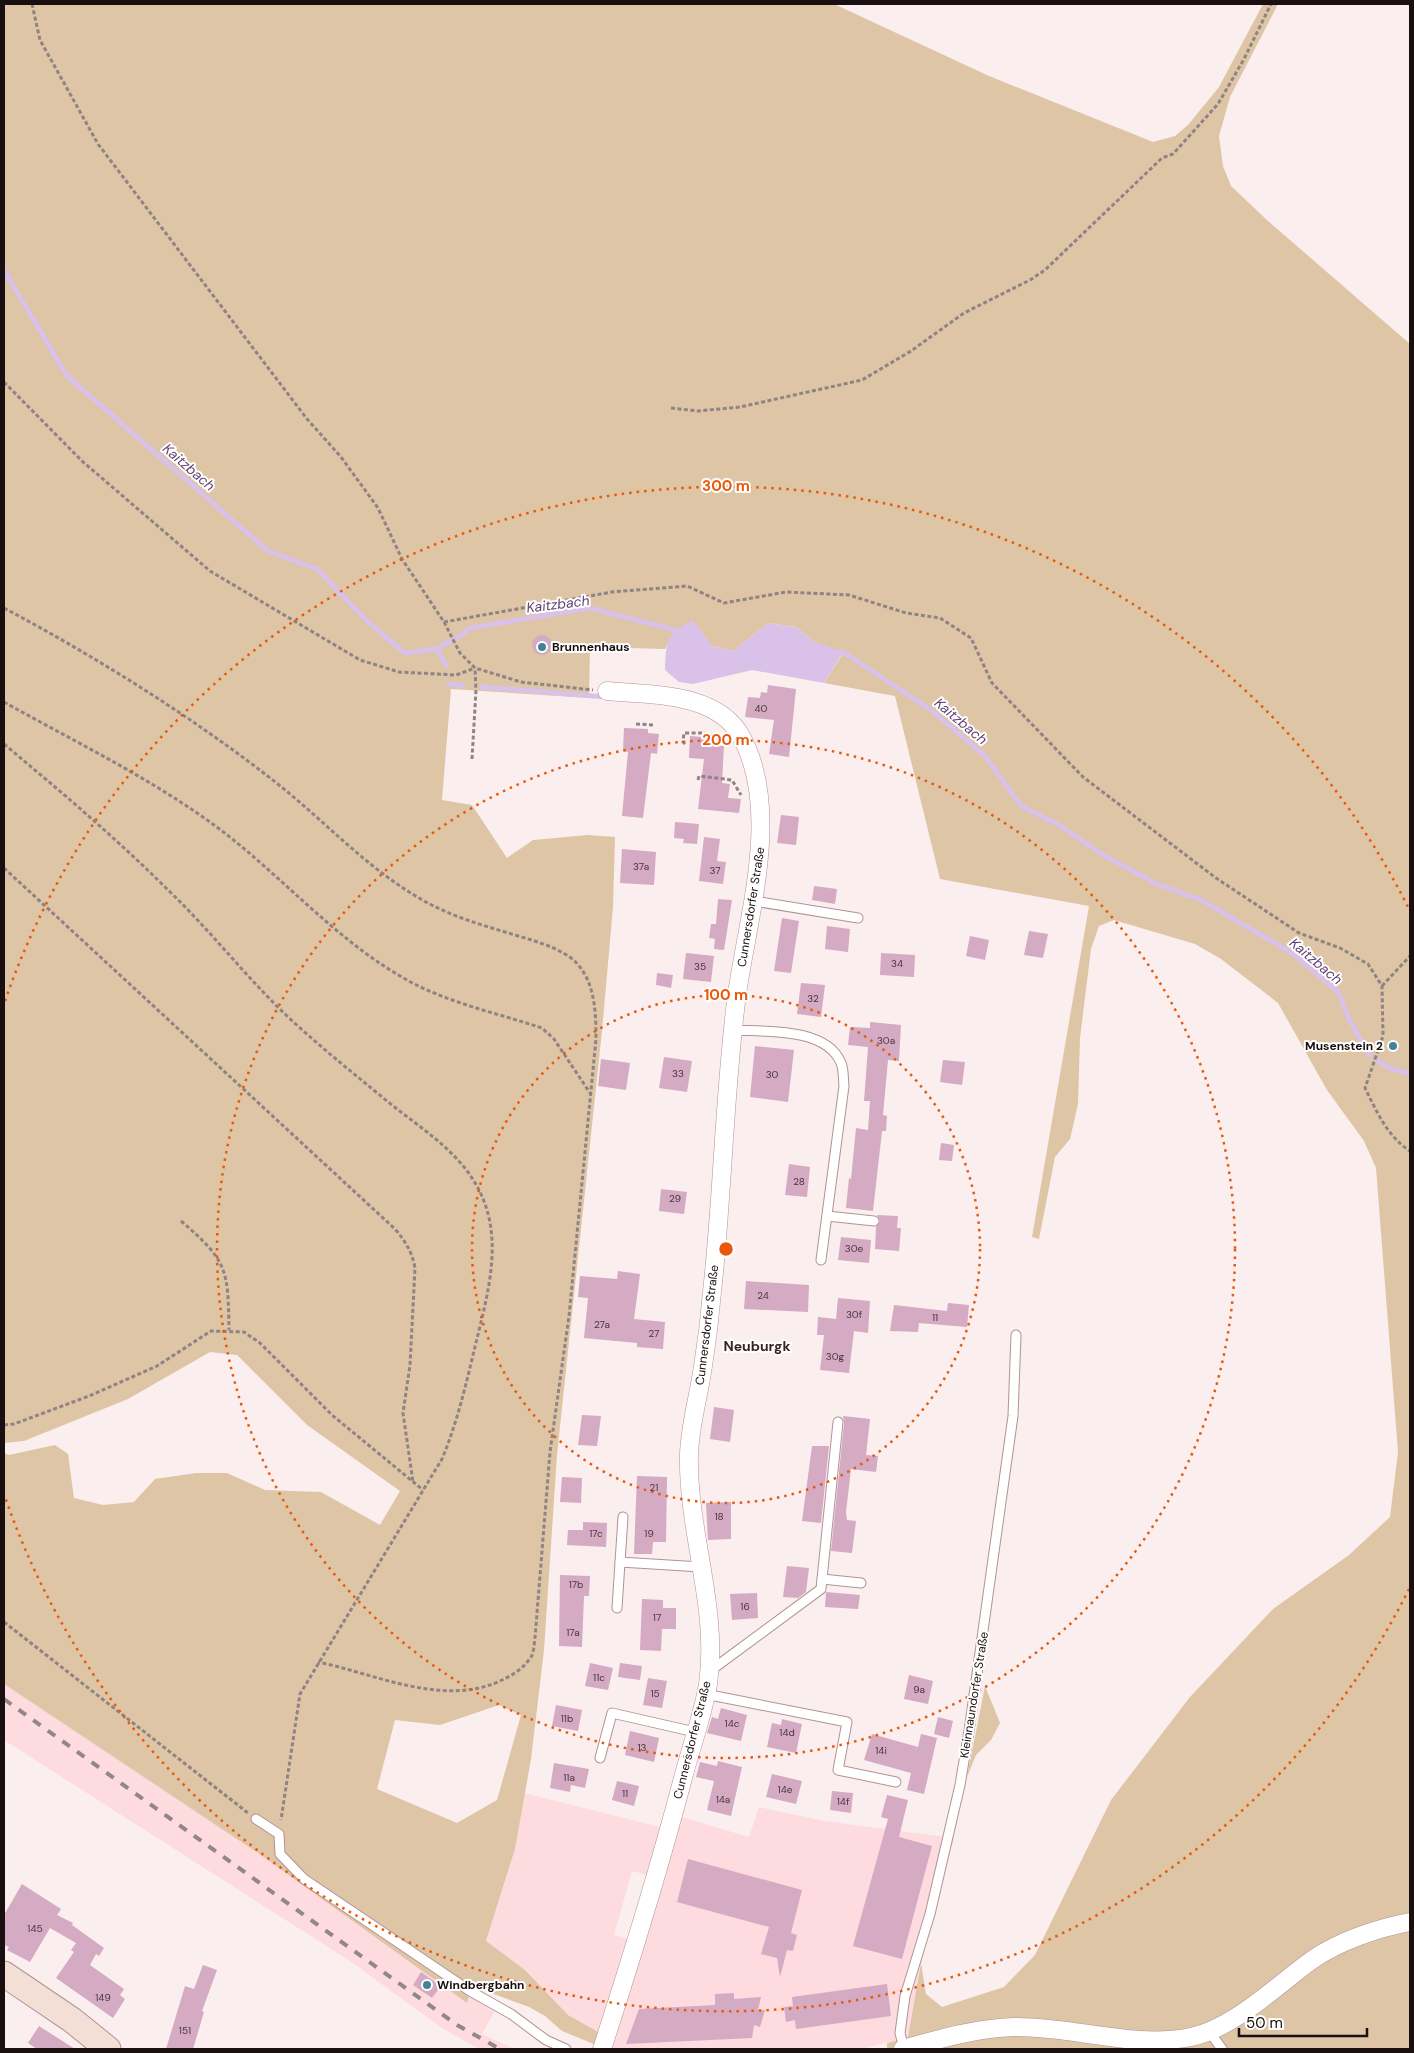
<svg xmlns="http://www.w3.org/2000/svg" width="1414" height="2053" font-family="'DM Sans',sans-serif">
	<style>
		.built { fill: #fddbde; fill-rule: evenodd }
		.green { fill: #ddc5a5; fill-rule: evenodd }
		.water { fill: #d9c1e9 }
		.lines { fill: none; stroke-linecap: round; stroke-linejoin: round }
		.stream { stroke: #d9c1e9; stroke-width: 5 }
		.building { fill: #d5aac3 }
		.lane-casing { stroke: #b19396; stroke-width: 11 }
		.street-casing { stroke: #b19396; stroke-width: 19 }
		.secondary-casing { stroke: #b19396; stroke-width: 27 }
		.path { stroke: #8f8384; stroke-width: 3; stroke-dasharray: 4 2.5; stroke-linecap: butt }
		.lane { stroke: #fff; stroke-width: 9 }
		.street { stroke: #fff; stroke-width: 18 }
		.secondary { stroke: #f3dfd6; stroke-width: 25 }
		.rail { stroke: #928687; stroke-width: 4; stroke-dasharray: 9 9; stroke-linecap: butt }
		.ring { fill: none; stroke: #e8590c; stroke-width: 2.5; stroke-dasharray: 2.5 5 }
		.poi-dot { fill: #428295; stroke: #fff; stroke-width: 2 }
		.labels { text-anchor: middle; stroke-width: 4; stroke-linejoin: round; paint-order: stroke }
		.number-label { font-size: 10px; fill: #48363d }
		.poi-label { font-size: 12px; font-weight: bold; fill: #190f10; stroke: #fff; text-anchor: start }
		.street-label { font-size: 12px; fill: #190f10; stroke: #fff }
		.water-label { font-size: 14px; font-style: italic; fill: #624275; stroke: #fff }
		.neighbourhood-label { font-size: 14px; font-weight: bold; fill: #3a2224; stroke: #fff }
		.centre { fill: #e8590c; stroke: #fff; stroke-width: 2.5 }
		.ring-label { font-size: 15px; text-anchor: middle; font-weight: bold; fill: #e8590c; stroke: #fff; stroke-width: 4; stroke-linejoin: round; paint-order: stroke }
	</style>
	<rect width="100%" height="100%" fill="#fbeeee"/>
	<g class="built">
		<polygon points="4,1684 258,1853 467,2002 469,1996 494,2012 482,2034 515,2049 479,2049 442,2028 350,1961 4,1740"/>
		<path d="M524,1793l136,34 4,-15 85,25 10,-30 65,14 130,17 -33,125 -13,74 -47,12h-267l6,-16 -32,-18 -43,-45 -39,-29 29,-92zM632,1871l16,4 -19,64 -15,-4z"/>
	</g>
	<g class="green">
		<path d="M4,4h830l155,72 164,66 22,-6 13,-11 31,-38 44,-83h15l-48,93 -11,39 4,30 8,20 37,35 142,123v1705h-523v-6l21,-6 13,-74 5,31 16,13 62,-20 31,-32 76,-155 79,-103 83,-88 76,-54 41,-38 8,-65 -22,-284 -12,-27 -37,-51 -49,-87 -57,-44 -26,-15 -81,-24 -15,6 -8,23 -11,89 -2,66 -8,35 -15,18 -16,82 -7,-2 57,-331 -149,-27 -45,-183 -71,-13 19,-30 -30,-12 -17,-14 -28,-4 -35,28 -21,-5 -37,-16 -10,19 -75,-2 -1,51 -138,-9 -9,111 30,5 35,53 26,-18 55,-5 27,2 -2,70 -11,124 -45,424 -13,195 -13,109 -16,90 -29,92 39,29 43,45 32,18 -4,12 -34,-14 -17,-15 -16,-9 -57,-21 -5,17 -209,-150 -254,-169v-231l5,2 46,-10 13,9 6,44 29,7 31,-3 21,-23 41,-6h31l38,17 56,2 59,33 20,-34 -93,-66 -70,-70 -27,-3 -82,47 -104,42 -20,2zM499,1705l22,10 -24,85 -40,23 -80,-34 18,-69 45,5z"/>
		<polygon points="985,1686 1000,1723 991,1740 976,1755 967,1777"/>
	</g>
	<path class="water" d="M693,620l19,26 21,5 35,-28 28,4 17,14 30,11 -19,31 -72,-13 -59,14 -14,-2 -14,-12c1,-29 1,-36 28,-50z"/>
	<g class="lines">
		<g class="stream">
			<polyline points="4,270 67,376 268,551 317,569 368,622 405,653 437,649 450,641"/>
			<polyline points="457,638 470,628 590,608 675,630 680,634"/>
			<polyline points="437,649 446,665"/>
			<polyline points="837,653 843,652 931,710 986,757 1021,806 1059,825 1103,855 1159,885 1201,900 1292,953 1338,992 1350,1021 1370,1056"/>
			<polyline points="449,684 463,686"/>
			<polyline points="482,687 605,697"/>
			<polyline points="1378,1061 1390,1068 1410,1074"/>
		</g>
	</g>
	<g class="building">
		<circle cx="542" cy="645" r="10"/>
		<polygon points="768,685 796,689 789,757 769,754 774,720 745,717 748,697 760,698 761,692 767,693"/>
		<polygon points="624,728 648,729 648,733 659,734 657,754 651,753 643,818 622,816 628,752 623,751"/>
		<polygon points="690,736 715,738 714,745 724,746 722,783 730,784 728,798 741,799 739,813 698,809 704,759 689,758"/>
		<polygon points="781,815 799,817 796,845 777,843"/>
		<polygon points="675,822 699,824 697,844 683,843 684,839 674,838"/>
		<polygon points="704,837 720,839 717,861 726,862 723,884 699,881"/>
		<polygon points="622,849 656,852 654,885 620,883"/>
		<polygon points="814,886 837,889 835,904 812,900"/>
		<polygon points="718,899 732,900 724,950 714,949 715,939 709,938 711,924 716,924"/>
		<polygon points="782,918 799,921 791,973 774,971"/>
		<polygon points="827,926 850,929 848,952 825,949"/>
		<polygon points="1029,931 1048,934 1043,958 1024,955"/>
		<polygon points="970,936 989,940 985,960 966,956"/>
		<polygon points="686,953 714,956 711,982 683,979"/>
		<polygon points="881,953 915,955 914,977 880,975"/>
		<polygon points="657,973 673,975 671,988 656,985"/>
		<polygon points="801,983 825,985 821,1017 797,1014"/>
		<polygon points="870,1022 901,1025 899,1061 888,1060 883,1115 887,1116 886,1131 882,1131 873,1211 846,1208 849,1178 851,1179 856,1128 868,1130 870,1101 864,1101 868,1047 848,1045 850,1027 870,1028"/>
		<polygon points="755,1046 794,1050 788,1102 750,1097"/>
		<polygon points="664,1057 692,1061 687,1092 659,1088"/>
		<polygon points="601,1059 630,1063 626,1090 598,1086"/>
		<polygon points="943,1060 965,1062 962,1085 940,1082"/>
		<polygon points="941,1143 954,1145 952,1161 939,1160"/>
		<polygon points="789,1164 810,1167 807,1197 785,1195"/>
		<polygon points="661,1189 687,1192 684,1214 659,1211"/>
		<polygon points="877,1215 898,1216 897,1228 901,1228 899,1251 875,1249 876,1227 880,1221"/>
		<polygon points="841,1237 871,1240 869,1263 838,1260"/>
		<polygon points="618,1271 640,1274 634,1319 665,1322 663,1349 637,1347 637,1343 584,1338 588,1298 578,1297 580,1276 617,1279"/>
		<polygon points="746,1281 809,1285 808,1312 744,1309"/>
		<polygon points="838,1298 870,1301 868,1333 854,1331 849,1373 820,1370 824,1335 817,1335 818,1317 836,1319"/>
		<polygon points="948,1303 969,1305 967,1327 919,1323 918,1332 890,1331 894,1305 947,1311"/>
		<polygon points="714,1407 734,1410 730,1442 710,1439"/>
		<polygon points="582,1415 601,1416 597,1446 578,1445"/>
		<polygon points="843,1416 870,1419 866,1455 878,1456 876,1472 851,1469 846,1512 847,1520 856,1521 852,1553 831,1551 844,1423"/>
		<polygon points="812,1446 829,1446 821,1523 802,1521"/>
		<polygon points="637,1476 667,1477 666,1542 653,1542 652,1554 634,1554"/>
		<polygon points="562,1477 582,1478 581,1503 560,1502"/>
		<polygon points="731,1502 731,1539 708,1540 706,1503"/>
		<polygon points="583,1522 607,1523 606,1547 567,1545 568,1530 583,1530"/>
		<polygon points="787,1566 809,1568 806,1592 798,1598 783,1597"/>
		<polygon points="560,1575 590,1576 589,1596 584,1596 582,1647 559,1646"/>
		<polygon points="826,1592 860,1595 858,1609 825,1607"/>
		<polygon points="757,1593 758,1618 732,1620 730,1594"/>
		<polygon points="642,1599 663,1600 663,1608 676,1608 676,1629 662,1629 661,1651 640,1650"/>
		<polygon points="590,1663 613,1668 608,1690 585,1686"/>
		<polygon points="620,1663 642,1666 640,1680 618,1677"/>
		<polygon points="909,1675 933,1681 928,1704 904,1699"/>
		<polygon points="648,1678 667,1681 662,1708 643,1705"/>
		<polygon points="556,1705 582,1710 578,1731 552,1726"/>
		<polygon points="721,1708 747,1715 741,1741 707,1733 712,1717 718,1719"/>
		<polygon points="938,1717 953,1721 949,1738 934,1734"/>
		<polygon points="782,1719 802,1724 796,1753 767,1747 772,1723 781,1725"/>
		<polygon points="630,1731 659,1738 654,1762 625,1755"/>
		<polygon points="872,1734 918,1747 921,1734 937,1738 924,1794 907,1790 911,1773 864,1760"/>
		<polygon points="718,1761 742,1767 731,1816 707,1810 714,1781 696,1777 700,1762 717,1766"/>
		<polygon points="554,1763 589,1769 585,1788 571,1785 570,1792 550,1788"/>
		<polygon points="772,1774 802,1781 796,1804 766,1797"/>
		<polygon points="617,1781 639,1786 634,1806 612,1800"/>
		<polygon points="832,1791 853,1793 851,1813 830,1810"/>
		<polygon points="887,1795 908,1800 899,1837 932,1846 902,1959 853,1946 888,1819 881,1817"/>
		<polygon points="688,1859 802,1890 791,1933 797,1935 793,1951 787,1950 780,1977 777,1958 761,1954 769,1927 677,1902"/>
		<polygon points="22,1884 61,1909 57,1915 73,1923 72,1925 104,1948 99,1956 96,1954 90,1965 124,1989 120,1995 125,1999 113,2018 56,1978 74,1952 71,1950 76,1943 50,1928 30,1962 7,1950 9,1947 4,1945 4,1915"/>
		<polygon points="203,1965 217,1970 202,2011 204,2012 193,2049 166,2049 185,1986 194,1989"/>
		<polygon points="421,1972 441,1986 432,1998 413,1985"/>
		<polygon points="887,1984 891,2016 796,2029 795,2020 786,2022 784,2007 793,2006 792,1997"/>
		<polygon points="734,1993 734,1999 761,1997 758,2010 765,2010 760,2027 754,2025 752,2038 626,2044 639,2009 715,2005 715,1994"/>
		<polygon points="39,2026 75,2049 37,2049 28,2043"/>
	</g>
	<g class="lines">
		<g class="lane-casing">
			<g id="lane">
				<polyline points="754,901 858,918"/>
				<path d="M733,1030c32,2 93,-3 108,33 3,7 2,16 3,23l-23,174"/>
				<polyline points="827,1216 874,1221"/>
				<polyline points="620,1562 701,1567"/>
				<polyline points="822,1579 861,1583"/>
				<polyline points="617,1608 623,1517"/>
				<polyline points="710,1671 821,1589 838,1422"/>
				<polyline points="705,1694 847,1722 838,1770 896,1782"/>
				<polyline points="600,1758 612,1713 695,1732"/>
				<polyline points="256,1819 279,1834 280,1854 304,1879 470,1991 511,2014 546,2040 566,2049"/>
				<polyline points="1209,2031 1222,2049"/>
				<polyline points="904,2049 900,2033 905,1996 930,1914 960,1785 969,1731 1013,1416 1016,1335"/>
			</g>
		</g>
		<g class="street-casing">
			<g id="street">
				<path d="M602,2049c29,-89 57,-180 81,-271 8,-31 20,-63 25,-94 11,-77 -21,-153 -19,-230 1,-29 10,-59 14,-88 4,-25 7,-50 9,-74 11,-99 12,-199 25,-298 11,-78 44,-183 5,-256 -24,-46 -91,-43 -135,-47"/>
				<path d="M903,2049c36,-10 74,-21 111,-22 59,-1 119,22 177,10 43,-9 86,-52 121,-77 27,-19 66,-32 98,-38"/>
			</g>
		</g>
		<g class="secondary-casing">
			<polyline id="secondary" points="4,1974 72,2020 108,2049"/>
		</g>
		<g class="path">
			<polyline points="32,4 40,40 98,144 307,419 341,457 378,508 402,559 444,622 460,653 475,668 521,682 593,690"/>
			<polyline points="4,382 82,461 210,571 360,660 399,672 456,675 475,668"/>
			<polyline points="671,408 698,411 740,407 862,380 911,351 964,313 1030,280 1045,270 1162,158 1173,154 1218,104 1244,59 1271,4"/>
			<path d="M4,608c92,49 187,108 270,173 50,39 89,84 145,117 30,18 63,27 96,37 20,6 39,11 56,23 24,19 25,53 25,81l-27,277 -19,136 -15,186c-1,6 -1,14 -4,19 -7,11 -18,18 -29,23 -58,28 -126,-6 -184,-18"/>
			<path d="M444,622l168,-30 75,-6 37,17 62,-11 63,3 57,18 34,5 31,20 21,45 91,94 133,101 83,55 41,15 28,16 14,22 1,50 -18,52c12,24 22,48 45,63"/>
			<path d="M4,702c64,36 132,69 193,111 75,50 131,123 210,167 41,23 90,33 135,48l12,11 36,54"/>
			<polyline points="636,724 654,725"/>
			<path d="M4,744c56,47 112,94 164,146 42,40 77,86 119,126 32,30 66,57 100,85 38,31 81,55 98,103 17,47 0,100 -11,147 -9,37 -17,72 -32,108l-142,235 -19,126"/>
			<polyline points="685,744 683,742 684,733 705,733"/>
			<polyline points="472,759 476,690 475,668"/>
			<polyline points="698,780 699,776 732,780 741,795"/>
			<path d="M4,868l391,361c11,13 17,23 20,39l-5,97 -7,48 10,69"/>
			<polyline points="1382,986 1410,956"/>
			<path d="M181,1221c47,40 47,49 48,109"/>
			<polyline points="4,1425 14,1424 89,1396 157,1366 211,1331 244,1332 260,1343 332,1415 423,1490"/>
			<polyline points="4,1622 248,1813"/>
		</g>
		<use href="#lane" class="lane"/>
		<use href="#street" class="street"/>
		<use href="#secondary" class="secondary"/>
		<polyline class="rail" points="4,1699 457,2025 500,2049"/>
	</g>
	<g class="ring">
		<circle cx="726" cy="1249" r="254"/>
		<circle cx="726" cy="1249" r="509"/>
		<path d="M1409 1589A763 763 0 0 1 5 1497M5 1001A763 763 0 0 1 1409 909"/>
	</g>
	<g class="poi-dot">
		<circle cx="542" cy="647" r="5"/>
		<circle cx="1393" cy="1046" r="5"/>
		<circle cx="427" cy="1985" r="5"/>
	</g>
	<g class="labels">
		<g class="number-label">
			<text x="761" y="712">40</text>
			<text x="641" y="870">37a</text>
			<text x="715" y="874">37</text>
			<text x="897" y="967">34</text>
			<text x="700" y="970">35</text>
			<text x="813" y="1002">32</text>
			<text x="886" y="1044">30a</text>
			<text x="678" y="1077">33</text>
			<text x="772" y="1078">30</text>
			<text x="799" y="1185">28</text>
			<text x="675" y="1202">29</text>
			<text x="854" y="1252">30e</text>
			<text x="763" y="1299">24</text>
			<text x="854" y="1318">30f</text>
			<text x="935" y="1321">11</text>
			<text x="602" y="1328">27a</text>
			<text x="654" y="1337">27</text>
			<text x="835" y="1360">30g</text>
			<text x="654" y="1491">21</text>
			<text x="719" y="1520">18</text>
			<text x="596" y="1537">17c</text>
			<text x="649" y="1537">19</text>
			<text x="576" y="1588">17b</text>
			<text x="745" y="1610">16</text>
			<text x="657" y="1621">17</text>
			<text x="573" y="1636">17a</text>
			<text x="599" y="1681">11c</text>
			<text x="919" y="1693">9a</text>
			<text x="655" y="1697">15</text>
			<text x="567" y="1722">11b</text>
			<text x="732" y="1727">14c</text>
			<text x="787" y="1736">14d</text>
			<text x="642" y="1751">13</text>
			<text x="881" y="1754">14i</text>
			<text x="569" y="1781">11a</text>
			<text x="785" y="1793">14e</text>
			<text x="625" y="1797">11</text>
			<text x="723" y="1803">14a</text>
			<text x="843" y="1805">14f</text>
			<text x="35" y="1932">145</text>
			<text x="103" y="2001">149</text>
			<text x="185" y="2034">151</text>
		</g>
		<g class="poi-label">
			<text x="552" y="651">Brunnenhaus</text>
			<text x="1383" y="1050" text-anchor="end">Musenstein 2</text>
			<text x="437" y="1989">Windbergbahn</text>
		</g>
		<g class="street-label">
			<text transform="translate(751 907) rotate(-81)" y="4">Cunnersdorfer Straße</text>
			<text transform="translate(707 1325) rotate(-83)" y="4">Cunnersdorfer Straße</text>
			<text transform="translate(974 1695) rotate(-81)" y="4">Kleinnaundorfer Straße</text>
			<text transform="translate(692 1740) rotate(-76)" y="4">Cunnersdorfer Straße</text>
		</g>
		<g class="water-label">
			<text transform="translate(189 467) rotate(41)" y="5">Kaitzbach</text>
			<text transform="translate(558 604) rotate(-7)" y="5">Kaitzbach</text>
			<text transform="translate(961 721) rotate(40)" y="5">Kaitzbach</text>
			<text transform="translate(1316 961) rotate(40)" y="5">Kaitzbach</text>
		</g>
		<g class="neighbourhood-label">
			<text x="757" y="1351">Neuburgk</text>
		</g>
	</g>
	<circle cx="726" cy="1249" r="8" class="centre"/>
	<g class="ring-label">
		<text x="726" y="491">300 m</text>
		<text x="726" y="745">200 m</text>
		<text x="726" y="1000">100 m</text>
	</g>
	<rect width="1414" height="2053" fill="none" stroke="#190f10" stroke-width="10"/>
	<path d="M1239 2028v8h128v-8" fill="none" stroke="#190f10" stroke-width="2.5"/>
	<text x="1246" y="2028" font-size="15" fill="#190f10" stroke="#ffffff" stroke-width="4" paint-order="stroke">50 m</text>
</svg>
